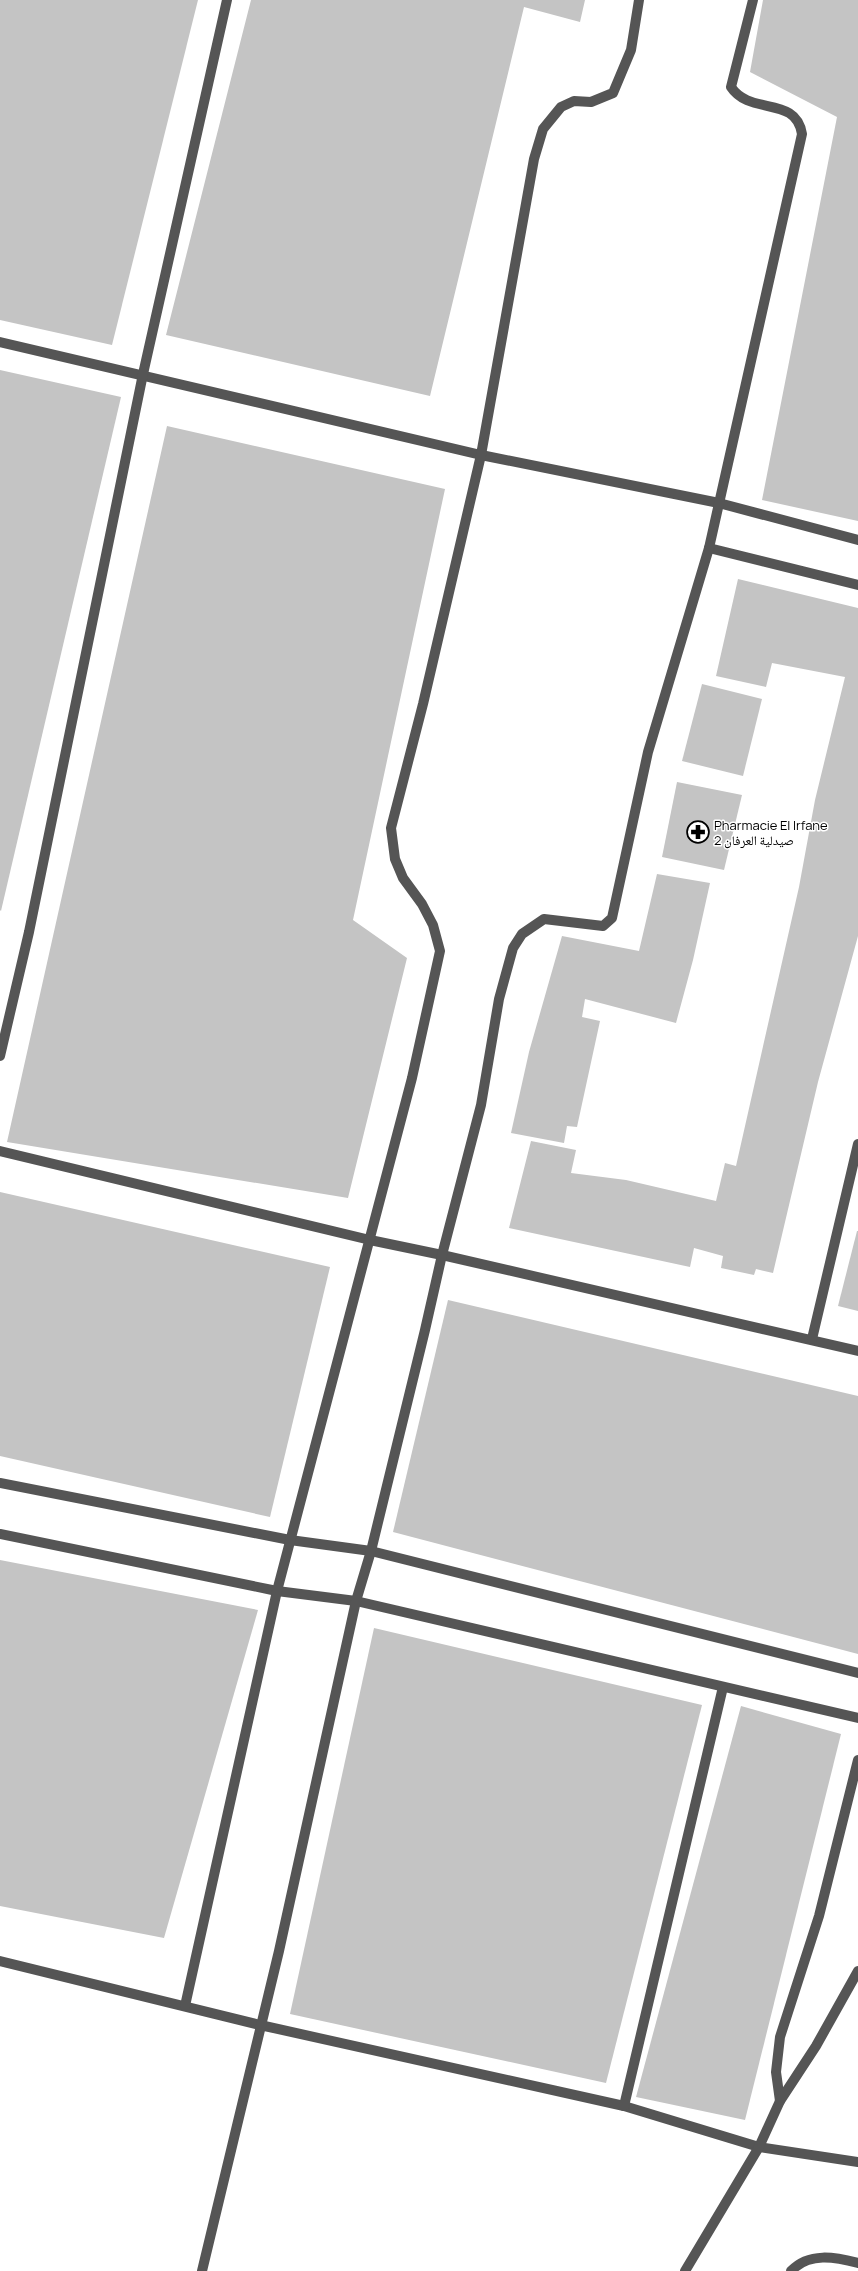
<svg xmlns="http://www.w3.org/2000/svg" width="858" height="2271" font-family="Manrope,'Noto Naskh Arabic',sans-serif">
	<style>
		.building { fill: #c4c4c4 }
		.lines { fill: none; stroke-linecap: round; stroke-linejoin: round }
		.minor { stroke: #555; stroke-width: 10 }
		.labels { text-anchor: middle; stroke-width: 3; stroke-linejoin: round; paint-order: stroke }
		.poi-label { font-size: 13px; fill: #000; stroke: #fff; text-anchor: start }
	</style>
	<rect width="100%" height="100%" fill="#fff"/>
	<g class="building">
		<polygon points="0,0 198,0 112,345 0,320"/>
		<polygon points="251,0 585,0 580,22 524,7 430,396 166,335"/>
		<polygon points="763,0 858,0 858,521 762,500 837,117 750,72"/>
		<polygon points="0,370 121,397 1,911 0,910"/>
		<polygon points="167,426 445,489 353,920 407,958 348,1198 7,1142"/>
		<polygon points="738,579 858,608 858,936 818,1082 773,1273 756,1269 754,1275 721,1268 723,1256 694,1248 690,1267 509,1228 531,1141 576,1150 571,1173 626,1180 716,1201 725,1163 736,1166 799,887 815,800 845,677 772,663 766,687 716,676"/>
		<polygon points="702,684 762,699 743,776 682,761"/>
		<polygon points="677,782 742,795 724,870 662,857"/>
		<polygon points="657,874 710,883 693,960 676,1023 585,999 582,1017 600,1021 577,1127 567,1126 564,1143 511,1133 529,1052 562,936 639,951"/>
		<polygon points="0,1192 330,1267 270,1517 0,1456"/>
		<polygon points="857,1231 858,1231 858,1311 838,1306"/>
		<polygon points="448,1300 858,1396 858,1654 393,1532"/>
		<polygon points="0,1560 258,1610 164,1938 0,1906"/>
		<polygon points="374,1628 702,1705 606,2083 290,2014"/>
		<polygon points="741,1706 841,1734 745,2120 636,2097"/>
	</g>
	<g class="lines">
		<g class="minor">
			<polyline points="0,342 481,455 719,503 858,540"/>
			<polyline points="709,548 858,585"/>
			<polyline points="0,1056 29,932 143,374 227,0"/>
			<polyline points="0,1151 370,1240 442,1255 858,1351"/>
			<polyline points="812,1339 858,1144"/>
			<polyline points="0,1483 290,1540 371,1551 858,1673"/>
			<polyline points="0,1534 277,1591 356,1601 858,1718"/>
			<polyline points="0,1961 260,2025 624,2106 759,2147 858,2162"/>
			<polyline points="185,2006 277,1591 412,1078 440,951 433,925 422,904 403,878 395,859 391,828 423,704 481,455 534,159 543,129 561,107 574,101 591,102 613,93 631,50 639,0"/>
			<polyline points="780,2101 776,2072 780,2037 819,1916 858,1760"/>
			<polyline points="624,2106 723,1687"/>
			<path d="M202,2271l77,-320 77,-350 15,-50 54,-221 17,-75 39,-150 18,-106 14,-51 9,-14 22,-15 59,7 9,-8 36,-166 61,-204 93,-414c-6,-39 -52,-18 -71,-47l22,-87"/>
			<polyline points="685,2271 759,2147 780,2101 816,2046 858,1971"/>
			<path d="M791,2271c18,-19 44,-14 67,-8"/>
		</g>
	</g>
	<defs>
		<g id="pharmacy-ring" transform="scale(1.15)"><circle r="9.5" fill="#fff" stroke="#000" stroke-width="1.5"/><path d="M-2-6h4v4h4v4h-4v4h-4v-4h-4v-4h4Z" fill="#000"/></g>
	</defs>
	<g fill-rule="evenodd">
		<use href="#pharmacy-ring" x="698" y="832"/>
	</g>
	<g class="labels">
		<g class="poi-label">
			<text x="714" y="830">Pharmacie El Irfane<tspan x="714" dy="15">صيدلية العرفان 2</tspan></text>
		</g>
	</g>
</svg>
